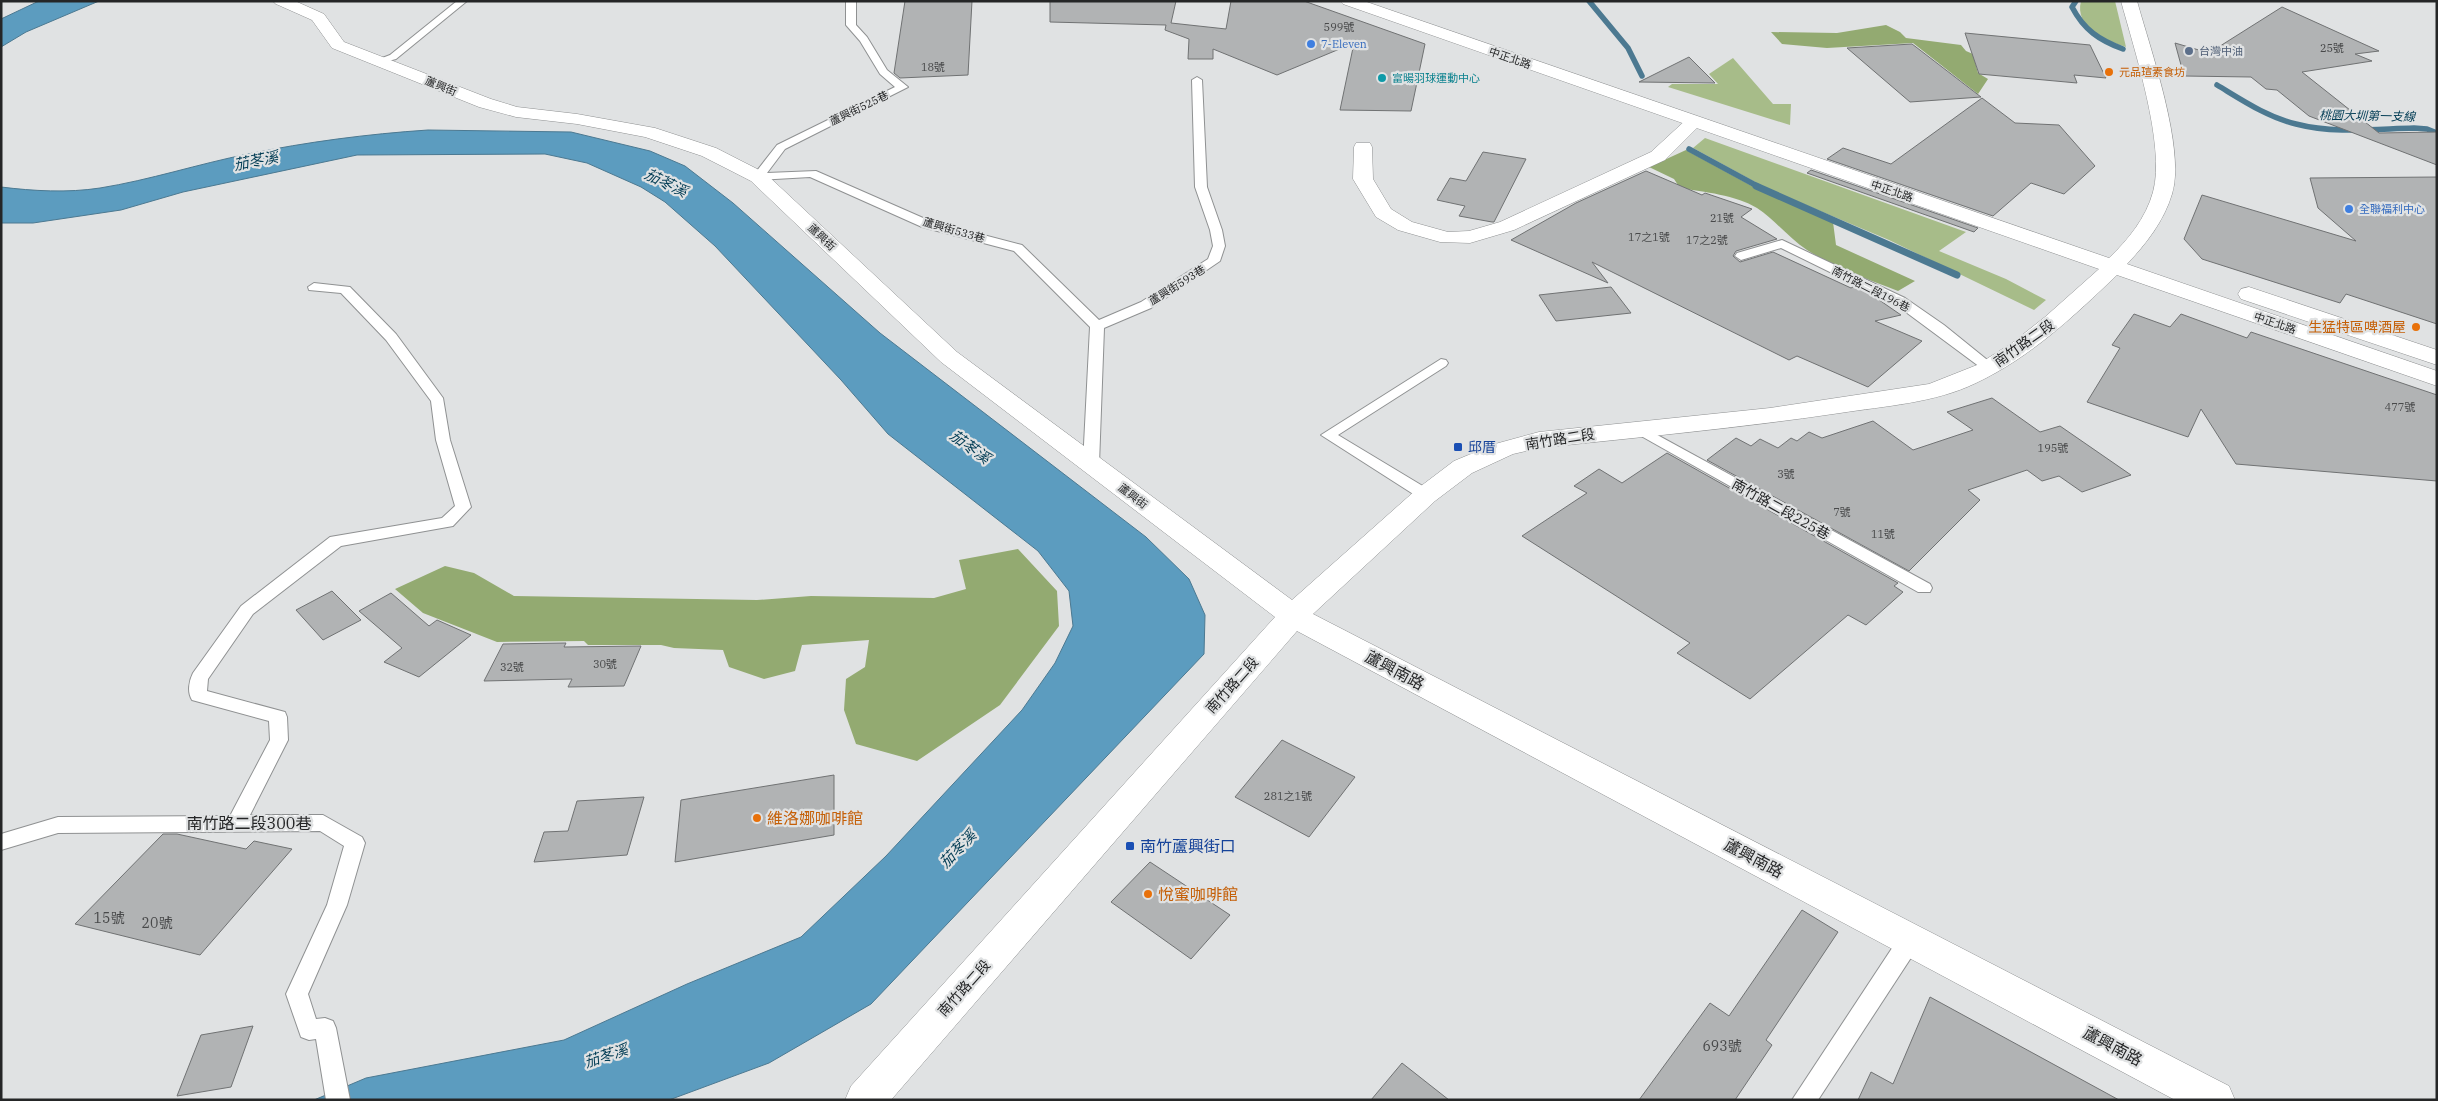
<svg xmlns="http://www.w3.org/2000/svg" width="2438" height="1101" font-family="'IBM Plex Serif','Noto Sans TC',serif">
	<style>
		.green { fill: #a7bc89 }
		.forest { fill: #93aa71 }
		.water { fill: #5c9cbf; stroke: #4c7991 }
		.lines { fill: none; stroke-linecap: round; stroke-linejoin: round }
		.stream-far1 { stroke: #4c7991; stroke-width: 5.5 }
		.stream { stroke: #4c7991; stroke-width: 7 }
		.building { fill: #b1b3b4; stroke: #707273 }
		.lane-casing { stroke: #8f9192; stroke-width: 2 }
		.street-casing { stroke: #8f9192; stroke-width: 1 }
		.secondary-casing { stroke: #8f9192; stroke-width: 1 }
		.lane { fill: #fff; fill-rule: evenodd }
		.street { fill: #fff; fill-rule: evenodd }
		.secondary { fill: #fff; fill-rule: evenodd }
		.shop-dot { fill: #3f7fe0; stroke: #e0e2e3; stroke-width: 2 }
		.service-dot { fill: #5c6f8a; stroke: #e0e2e3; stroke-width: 2 }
		.food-dot { fill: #e8710a; stroke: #e0e2e3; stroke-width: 2 }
		.culture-dot { fill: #0f9aa8; stroke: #e0e2e3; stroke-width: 2 }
		.transit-dot { fill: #1a4fb4; stroke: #e0e2e3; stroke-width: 2 }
		.labels { text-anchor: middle; stroke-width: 4.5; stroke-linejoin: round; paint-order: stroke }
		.number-label { font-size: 11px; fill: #48494a }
		.far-shop-label { font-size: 11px; fill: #366cbe; stroke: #e0e2e3; text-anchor: start }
		.far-service-label { font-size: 11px; fill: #4e5e75; stroke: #e0e2e3; text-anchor: start }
		.far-street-label { font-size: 11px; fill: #252627; stroke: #e0e2e3 }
		.far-food-label { font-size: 11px; fill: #c56008; stroke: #e0e2e3; text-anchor: start }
		.far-culture-label { font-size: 11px; fill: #0d838f; stroke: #e0e2e3; text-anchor: start }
		.far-water-label { font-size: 12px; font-style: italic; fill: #033d55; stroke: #e0e2e3 }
		.food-label { font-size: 14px; fill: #c56008; stroke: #e0e2e3; text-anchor: end }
		.street-label { font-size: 14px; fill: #252627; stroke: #e0e2e3 }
		.transit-label { font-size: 14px; fill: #164399; stroke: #e0e2e3; text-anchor: start }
		.near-number-label { font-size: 14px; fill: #48494a }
		.water-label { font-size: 15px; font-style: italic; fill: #033d55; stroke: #e0e2e3 }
		.near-street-label { font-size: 16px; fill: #252627; stroke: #e0e2e3 }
		.near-food-label { font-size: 16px; fill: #c56008; stroke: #e0e2e3; text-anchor: start }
		.near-transit-label { font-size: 16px; fill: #164399; stroke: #e0e2e3; text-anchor: start }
	</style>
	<rect width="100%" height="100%" fill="#e0e2e3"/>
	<g class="green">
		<path d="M2081,1h34l11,46c-19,-6 -52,-19 -45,-46z"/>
		<polygon points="1733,58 1773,104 1791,104 1790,125 1668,87 1672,84 1718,84 1709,74"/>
		<polygon points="1705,138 1966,232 1939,251 2006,279 2046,300 2034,310 1889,240 1768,189 1693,148"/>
	</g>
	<g class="forest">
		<polygon points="1886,25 1900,32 1906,38 1961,45 1966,51 1973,54 1978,73 1988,79 1978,94 1913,43 1827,48 1782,44 1771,32 1837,33"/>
		<path d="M1686,150l75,41 72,31 3,23 79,36 -17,10c-31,-12 -63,-23 -91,-41 -18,-12 -32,-30 -50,-42 -21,-13 -53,-16 -77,-20l-6,-9 -25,-12z"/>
		<polygon points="1018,549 1057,591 1059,626 1000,705 917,761 856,744 844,710 846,679 865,667 869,640 802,645 795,671 764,679 729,667 723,650 674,648 661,645 588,645 584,641 497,642 423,613 395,589 445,566 474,573 514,596 757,600 811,596 934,598 966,589 959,560"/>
	</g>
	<g class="water">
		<polygon points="39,1 99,1 26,32 1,47 1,19"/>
		<path d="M428,130l143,2 79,19 35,15 48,37 147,130 266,204 43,42 16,36 -1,39 -333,350 -102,59 -100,37h-355l52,-22 198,-38 123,-56 114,-47 85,-81 136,-146 33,-47 18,-37 -4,-35 -31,-40 -150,-117 -47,-54 -126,-134 -50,-44 -24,-15 -54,-24 -42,-9 -188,1 -174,37 -62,18 -88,13h-32v-36c32,4 67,6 99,1 50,-8 98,-24 148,-34 59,-12 119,-20 180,-24z"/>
	</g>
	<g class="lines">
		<g class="stream-far1">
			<polyline points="1589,1 1628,48 1642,76"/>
			<path d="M2076,1l-4,6c12,23 27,33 51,42"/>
			<path d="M2217,85c25,15 50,32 79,39 38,10 79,5 118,4l13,1 10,4"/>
			<polyline points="1689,149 1759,187"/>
		</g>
		<polyline class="stream" points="1756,186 1957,275"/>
	</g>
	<g class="building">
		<polygon points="905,1 972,1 968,75 900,78 894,73"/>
		<polygon points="1050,1 1176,1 1171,23 1226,29 1231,1 1304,1 1425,44 1411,111 1340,110 1354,43 1277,75 1213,49 1213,59 1188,59 1189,39 1165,30 1166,25 1050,22"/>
		<polygon points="2282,7 2379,51 2355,54 2372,61 2302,72 2379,133 2437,132 2437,165 2309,116 2277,90 2266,89 2251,77 2184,76 2175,43 2209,53"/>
		<polygon points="1965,33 2090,45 2106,78 2074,75 2077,83 1979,74"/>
		<polygon points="1912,44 1916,47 1981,97 1910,102 1847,48"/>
		<polygon points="1689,57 1715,83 1639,82"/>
		<polygon points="1982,98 2015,123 2059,125 2095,166 2064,194 2031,183 1993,216 1827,159 1843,148 1891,164"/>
		<polygon points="1483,152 1526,159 1494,222 1492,222 1459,216 1465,206 1437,200 1450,178 1466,181"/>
		<polygon points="1811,170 1978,228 1974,232 1807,173"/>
		<polygon points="1646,171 1702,195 1705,193 1752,209 1741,217 1777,239 1736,251 1733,256 1740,262 1773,252 1851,288 1855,286 1872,295 1901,315 1875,321 1922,341 1868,387 1797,356 1789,360 1592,262 1608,283 1511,240 1576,203"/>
		<polygon points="2437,177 2437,324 2346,294 2340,303 2202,259 2184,239 2202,195 2356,241 2318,208 2310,178"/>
		<polygon points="1611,287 1631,313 1556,321 1539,295"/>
		<polygon points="2134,314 2170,327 2181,314 2247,338 2251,332 2437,395 2437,481 2236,464 2201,409 2188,437 2087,402 2120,348 2112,345"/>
		<polygon points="1992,398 2040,432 2060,426 2131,475 2082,492 2059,476 2042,481 2027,470 1968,490 1980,500 1909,571 1707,460 1736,438 1751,446 1760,439 1778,448 1791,438 1797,441 1809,432 1822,438 1873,421 1913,450 1973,430 1947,412"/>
		<polygon points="1667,453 1898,583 1894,586 1903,592 1866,625 1848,615 1750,699 1677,653 1690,643 1522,536 1587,493 1574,486 1599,469 1622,483"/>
		<polygon points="332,591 361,620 323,640 296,610"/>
		<polygon points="391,593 429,626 437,620 471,635 419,677 384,662 402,648 359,611"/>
		<polygon points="566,643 564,647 641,646 624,686 568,687 572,679 484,681 503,644"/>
		<polygon points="1282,740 1355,777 1309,837 1235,797"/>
		<polygon points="834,775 834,835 675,862 681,800"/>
		<polygon points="644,797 627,855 534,862 544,832 568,831 577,801"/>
		<polygon points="163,834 177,834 246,849 254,841 292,849 200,955 75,924"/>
		<polygon points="1150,862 1230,915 1191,959 1111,902"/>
		<polygon points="1802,910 1838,932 1766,1040 1772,1045 1735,1100 1639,1100 1710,1003 1729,1016"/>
		<polygon points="1930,997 2119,1100 1858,1100 1871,1072 1893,1084"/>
		<polygon points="253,1026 231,1087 177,1096 201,1035"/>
		<polygon points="1402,1063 1449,1100 1371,1100"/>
	</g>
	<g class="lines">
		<g class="lane-casing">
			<g id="lane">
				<polygon points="457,1 467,1 396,59 377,64 377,60 390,55"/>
				<polygon points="846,1 856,1 856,25 867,37 887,70 908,87 785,149 767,173 816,171 930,221 1022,245 1099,320 1141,302 1208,259 1213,246 1210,230 1195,187 1192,80 1197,77 1202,80 1207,187 1222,230 1225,246 1220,261 1151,308 1104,328 1099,464 1096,467 1091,469 1083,464 1090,327 1014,251 922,227 810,177 758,180 752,177 777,145 895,87 880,74 860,41 846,25"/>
				<polygon points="1782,240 1905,298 1944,325 1996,367 1989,371 1984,370 1895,304 1781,248 1741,260 1735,256 1737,253"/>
				<path d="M314,283l36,4 46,47 47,64 7,42 21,67 -18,19 -112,20 -88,68 -45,65 -1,12 78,21 2,5 1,23 -38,75h73l39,22 3,6 -18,62 -39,89 8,25 9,-1 8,3 3,7 14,72h-24l-10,-61 -7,1 -8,-3 -15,-43 41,-89 17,-59 -24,-15 -262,2 -57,17v-16l57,-17 172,-1 40,-76 -1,-19 -77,-21c-5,-8 -3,-19 1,-27l48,-67 89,-69 112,-19 13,-12 -19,-66 -5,-39 -45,-61 -45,-47 -32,-3 -1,-3z"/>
				<polygon points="1441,359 1446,360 1448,363 1446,366 1338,435 1431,491 1434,495 1431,499 1421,499 1321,435"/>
				<polygon points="1639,425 1930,584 1932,588 1930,592 1918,592 1634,432 1632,429 1634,426"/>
				<polygon points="1910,931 1918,933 1921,940 1918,947 1818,1100 1792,1100 1902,933"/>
			</g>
		</g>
		<g class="street-casing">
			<polygon id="street" points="1694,117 1700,118 1703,122 1665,160 1514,230 1470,243 1440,242 1398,230 1376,217 1353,179 1354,147 1356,143 1370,143 1372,147 1373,179 1391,209 1412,222 1448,232 1469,231 1500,222 1651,152 1688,118"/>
		</g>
		<g class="secondary-casing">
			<g id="secondary">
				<path d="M273,1h22l29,13 20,28 147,57 26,8 60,7 78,14 61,20 49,25 192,179 335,248 125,-111 37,-28 41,-17 44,-12 231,-24 159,-24 48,-19 35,-22 33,-26 54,-48 -756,-265 -3,-3h24l745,257c19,-18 37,-40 44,-66 13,-46 -19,-143 -32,-191h16c13,47 49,149 35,193 -8,27 -26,50 -45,70l310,107v15l-320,-111c-43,41 -86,82 -141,108 -41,20 -91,23 -136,30 -100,15 -200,24 -301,35l-26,6 -41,19 -37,28 -122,113 916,472 6,14h-60l-878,-469 -406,469h-46l6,-14 424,-469 -334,-255 -190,-181 -49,-25 -57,-19 -68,-13 -61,-7 -37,-10 -147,-59 -20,-28 -36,-16z"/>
				<polygon points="2249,287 2437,350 2437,365 2241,299 2238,294 2241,289"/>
			</g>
		</g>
		<use href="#lane" class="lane"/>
		<use href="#street" class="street"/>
		<use href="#secondary" class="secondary"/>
	</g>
	<g class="shop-dot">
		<circle cx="1311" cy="44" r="5"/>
		<circle cx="2349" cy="209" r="5"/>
	</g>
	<circle class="service-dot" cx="2189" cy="51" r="5"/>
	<g class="food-dot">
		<circle cx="2109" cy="72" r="5"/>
		<circle cx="2416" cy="327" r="5"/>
		<circle cx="757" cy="818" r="5"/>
		<circle cx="1148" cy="894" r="5"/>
	</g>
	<circle class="culture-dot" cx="1382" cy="78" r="5"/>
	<g class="transit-dot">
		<rect x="1453" y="442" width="10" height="10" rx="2.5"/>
		<rect x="1125" y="841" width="10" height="10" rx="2.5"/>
	</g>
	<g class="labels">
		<g class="number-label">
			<text x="1339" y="31">599號</text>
			<text x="2332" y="52">25號</text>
			<text x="933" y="71">18號</text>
			<text x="1722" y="222">21號</text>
			<text x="1649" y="241">17之1號</text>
			<text x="1707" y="244">17之2號</text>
			<text x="2400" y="411">477號</text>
			<text x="2053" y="452">195號</text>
			<text x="1786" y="478">3號</text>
			<text x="1842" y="516">7號</text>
			<text x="1883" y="538">11號</text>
			<text x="605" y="668">30號</text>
			<text x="512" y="671">32號</text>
			<text x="1288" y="800">281之1號</text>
		</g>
		<g class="far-shop-label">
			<text x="1321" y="48">7-Eleven</text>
			<text x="2359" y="213">全聯福利中心</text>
		</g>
		<g class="far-service-label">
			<text x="2199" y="55">台灣中油</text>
		</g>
		<g class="far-street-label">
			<text transform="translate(1510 58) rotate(19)" y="4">中正北路</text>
			<text transform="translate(441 86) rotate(22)" y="4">蘆興街</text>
			<text transform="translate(859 108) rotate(-26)" y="4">蘆興街525巷</text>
			<text transform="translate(1892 191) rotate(19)" y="4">中正北路</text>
			<text transform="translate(954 230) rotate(16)" y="4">蘆興街533巷</text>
			<text transform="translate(822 237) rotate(43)" y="4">蘆興街</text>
			<text transform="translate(1177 285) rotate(-32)" y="4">蘆興街593巷</text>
			<text transform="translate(1871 289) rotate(27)" y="4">南竹路二段196巷</text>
			<text transform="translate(2275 323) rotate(19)" y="4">中正北路</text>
			<text transform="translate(1133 496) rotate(37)" y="4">蘆興街</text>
		</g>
		<g class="far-food-label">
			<text x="2119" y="76">元品瑄素食坊</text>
		</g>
		<g class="far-culture-label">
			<text x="1392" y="82">富暘羽球運動中心</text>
		</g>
		<g class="far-water-label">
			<text transform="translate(2367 116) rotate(1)" y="4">桃園大圳第一支線</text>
		</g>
		<g class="food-label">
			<text x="2406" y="332">生猛特區啤酒屋</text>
		</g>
		<g class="street-label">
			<text transform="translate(2024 343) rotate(-35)" y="5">南竹路二段</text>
			<text transform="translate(1560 439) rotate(-9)" y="5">南竹路二段</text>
			<text transform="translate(1781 509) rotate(29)" y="5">南竹路二段225巷</text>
			<text transform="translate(1232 685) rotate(-48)" y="5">南竹路二段</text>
			<text transform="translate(964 988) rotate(-48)" y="5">南竹路二段</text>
		</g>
		<g class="transit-label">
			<text x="1468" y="452">邱厝</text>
		</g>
		<g class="near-number-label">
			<text x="109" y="923">15號</text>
			<text x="157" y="928">20號</text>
			<text x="1722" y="1051">693號</text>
		</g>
		<g class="water-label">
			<text transform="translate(256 161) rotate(-11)" y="5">茄苳溪</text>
			<text transform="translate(666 183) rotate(26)" y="5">茄苳溪</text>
			<text transform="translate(970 447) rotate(36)" y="5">茄苳溪</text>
			<text transform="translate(958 849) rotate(-46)" y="5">茄苳溪</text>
			<text transform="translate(606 1056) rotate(-18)" y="5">茄苳溪</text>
		</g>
		<g class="near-street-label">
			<text transform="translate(1395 670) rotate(28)" y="6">蘆興南路</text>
			<text x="249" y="829">南竹路二段300巷</text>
			<text transform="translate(1754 858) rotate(28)" y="6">蘆興南路</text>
			<text transform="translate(2113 1046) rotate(28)" y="6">蘆興南路</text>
		</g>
		<g class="near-food-label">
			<text x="767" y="824">維洛娜咖啡館</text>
			<text x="1158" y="900">悅蜜咖啡館</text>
		</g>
		<g class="near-transit-label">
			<text x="1140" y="852">南竹蘆興街口</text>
		</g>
	</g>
	<rect width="2438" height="1101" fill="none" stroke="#252627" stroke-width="5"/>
</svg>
